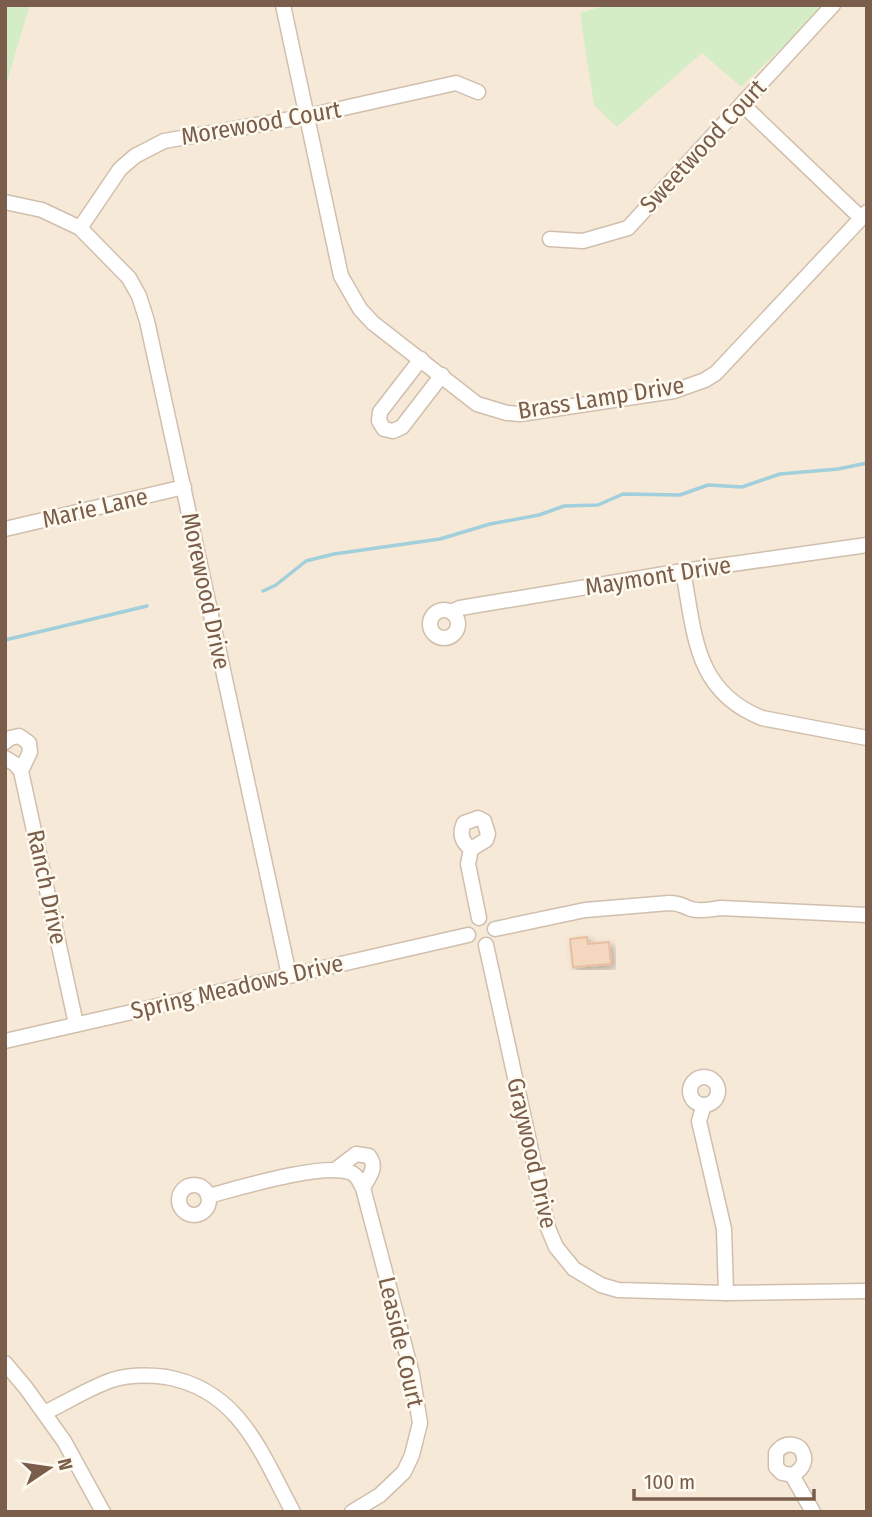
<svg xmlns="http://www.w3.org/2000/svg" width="872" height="1517" font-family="'Fira Sans Condensed',sans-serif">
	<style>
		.residential { fill: #f6e9d7 }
		.green { fill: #d4edc6 }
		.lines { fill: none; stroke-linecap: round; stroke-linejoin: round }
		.stream { stroke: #a1cfdb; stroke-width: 3.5 }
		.building { fill: #f4d7bf; stroke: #e8be9e; stroke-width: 2; filter: url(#shadow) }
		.minor-casing { stroke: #d1bfad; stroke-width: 17 }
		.minor { stroke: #fff; stroke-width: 14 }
		.labels { text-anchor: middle; stroke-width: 5; stroke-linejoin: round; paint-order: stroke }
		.street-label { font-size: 24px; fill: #7a5d4a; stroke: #fffaf0 }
	</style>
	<defs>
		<filter id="shadow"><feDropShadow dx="3.5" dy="3.5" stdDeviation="3.5" flood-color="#0004"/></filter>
	</defs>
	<rect width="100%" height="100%" fill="#fdf6e9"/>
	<polygon class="residential" points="30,5 606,5 580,13 617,127 702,52 820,11 815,5 867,5 867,1512 5,1512 5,89"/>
	<g class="green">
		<polygon points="5,5 30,5 5,89"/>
		<polygon points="606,5 815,5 820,11 741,87 702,53 617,127 594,105 580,13"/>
	</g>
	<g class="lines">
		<g class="stream">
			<polyline points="263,591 276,585 306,561 334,554 440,539 490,524 539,515 564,506 598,505 623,494 680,495 708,485 742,487 780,474 838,469 867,463"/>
			<polyline points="5,640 147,606"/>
		</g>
	</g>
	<polygon class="building" points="587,937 588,944 609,942 611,964 573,967 570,939"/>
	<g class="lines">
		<g class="minor-casing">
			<g id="minor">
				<polyline points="283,5 341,276 360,309 373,323 477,404 507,413 520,414 674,391 705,380 716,373 867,212"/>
				<polyline points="742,104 861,218"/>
				<path d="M5,202l37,8 38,18 49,50 10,18 8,25c49,218 94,436 142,654"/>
				<polyline points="80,228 120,169 135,156 164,141 308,116 456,83 478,92"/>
				<polyline points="550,239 583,241 628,228 833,5"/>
				<polyline points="421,359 380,412 379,421 384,429 393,431 402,427 442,375"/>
				<polyline points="5,529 184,487"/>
				<path d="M683,571c12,63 11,120 79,147l105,20"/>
				<circle cx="444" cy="624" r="14"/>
				<polyline points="451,612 460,608 683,571 867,545"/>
				<polyline points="5,742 10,738 19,736 29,743 30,752 21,771"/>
				<polyline points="5,758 15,764 21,771 76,1024"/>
				<path d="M471,849l15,-9 2,-6 -4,-13 -6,-3 -14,5c-5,11 -2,19 7,26l-3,15 11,54"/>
				<path d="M495,929l90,-19 84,-7c12,0 13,3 22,6 9,3 21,0 30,-1l146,7"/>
				<polyline points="486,945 548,1228 556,1247 574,1269 601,1285 618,1290 726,1293 867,1291"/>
				<polyline points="5,1041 468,935"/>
				<circle cx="704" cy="1091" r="14"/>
				<polyline points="704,1105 699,1121 724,1229 726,1293"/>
				<path d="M335,1170l21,-16 13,2c9,12 0,20 -6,32"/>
				<circle cx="194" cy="1200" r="15"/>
				<path d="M208,1196c31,-8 112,-33 141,-24 8,2 10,9 14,16l49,186 8,49 -8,32 -8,17 -24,23 -28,17"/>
				<polyline points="5,1363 26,1388 64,1441 103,1512"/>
				<path d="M44,1413c23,-11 45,-25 68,-33 16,-5 38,-5 54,-3 74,13 95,76 127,135"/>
				<path d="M792,1475c12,-6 16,-16 8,-27 -9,-6 -18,-4 -24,5v14l6,6 10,2 21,37"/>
			</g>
		</g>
		<use href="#minor" class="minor"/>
	</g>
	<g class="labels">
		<g class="street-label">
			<text transform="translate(261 123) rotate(-10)" y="8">Morewood Court</text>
			<text transform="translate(703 146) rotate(-47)" y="8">Sweetwood Court</text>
			<text transform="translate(601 398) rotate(-9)" y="8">Brass Lamp Drive</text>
			<text transform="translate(95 508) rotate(-13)" y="8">Marie Lane</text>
			<text transform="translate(658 576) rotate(-9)" y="8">Maymont Drive</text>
			<text transform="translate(206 591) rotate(78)" y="8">Morewood Drive</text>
			<text transform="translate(47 887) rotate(78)" y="8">Ranch Drive</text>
			<text transform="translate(237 987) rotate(-13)" y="8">Spring Meadows Drive</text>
			<text transform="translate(532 1153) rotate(77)" y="8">Graywood Drive</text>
			<text transform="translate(401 1342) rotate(77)" y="8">Leaside Court</text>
		</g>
	</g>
	<rect width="872" height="1517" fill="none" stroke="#7a5d4a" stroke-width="14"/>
	<g transform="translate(49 1468) rotate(77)" stroke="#fffaf0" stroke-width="5" paint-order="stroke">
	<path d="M0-5L12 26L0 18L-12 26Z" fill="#7a5d4a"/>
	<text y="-10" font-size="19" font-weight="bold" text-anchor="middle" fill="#7a5d4a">N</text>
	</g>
	<path d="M634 1489v10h180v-10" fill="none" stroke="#7a5d4a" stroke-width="3.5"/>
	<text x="644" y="1489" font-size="21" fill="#7a5d4a" stroke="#fffaf0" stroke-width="5" paint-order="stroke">100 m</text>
</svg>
